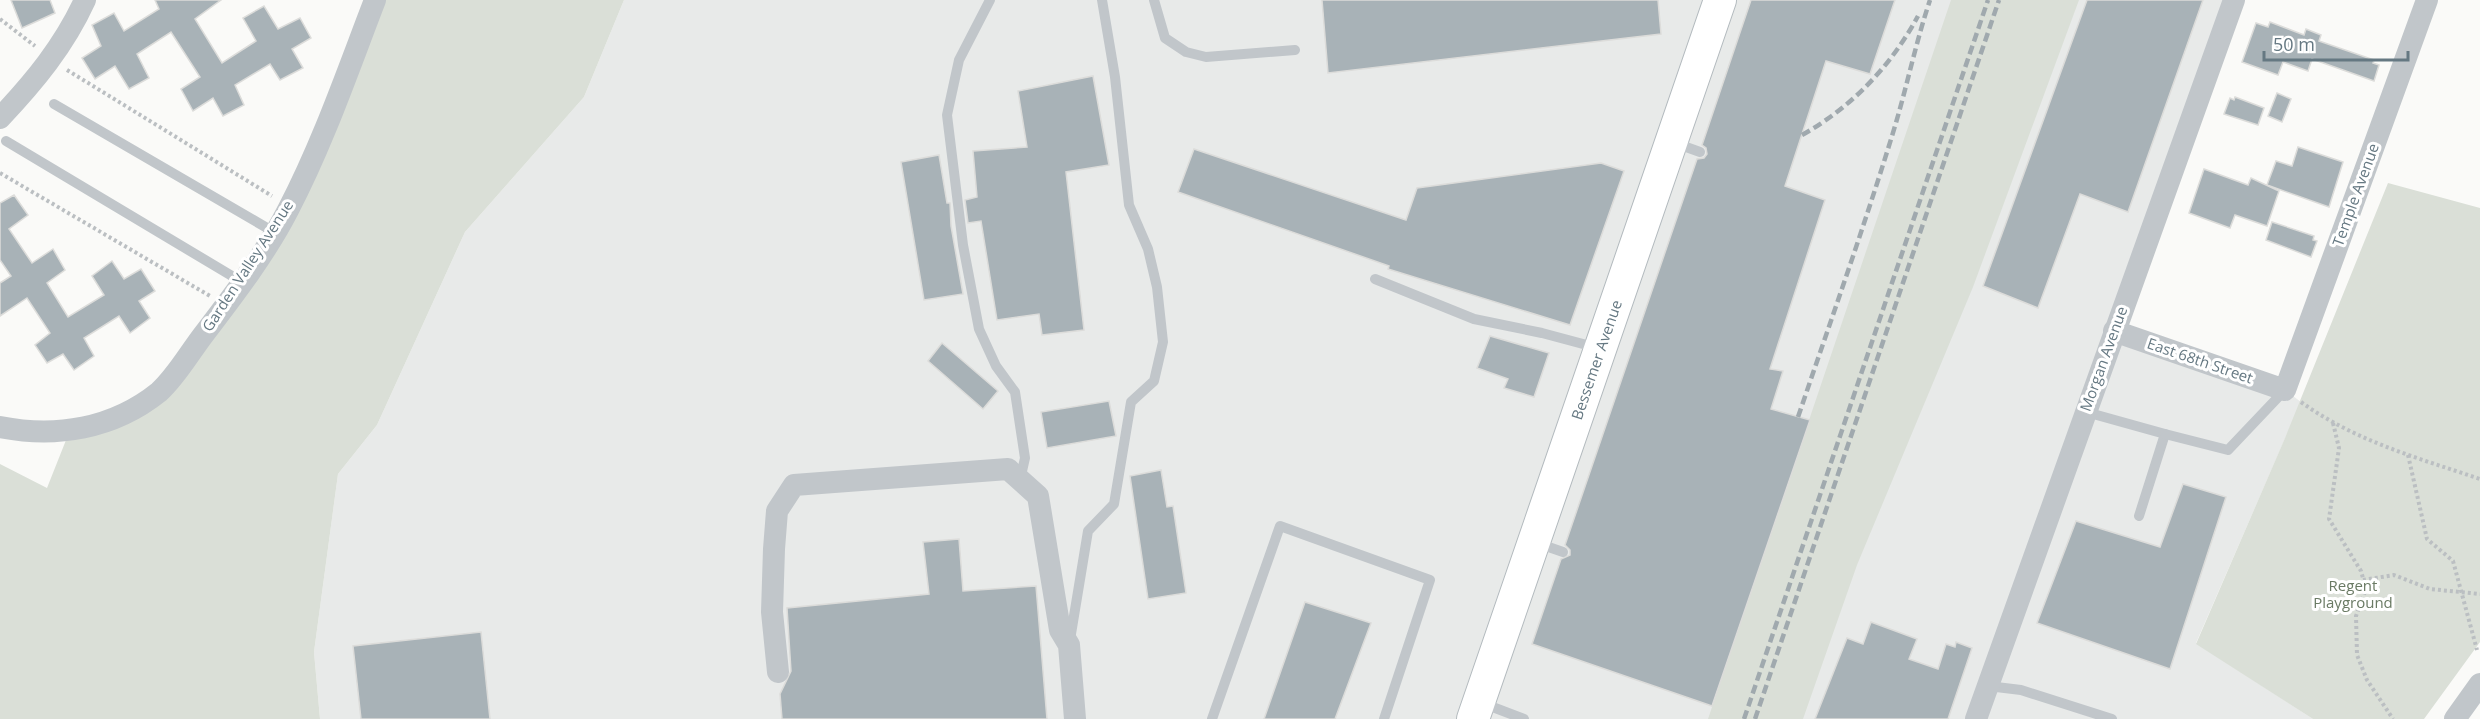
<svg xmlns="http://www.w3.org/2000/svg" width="2480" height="719" font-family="'Open Sans',sans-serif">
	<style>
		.built { fill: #e8eae9 }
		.green { fill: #dadfd7 }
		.building { fill: #a8b2b7; stroke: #dcdcda; stroke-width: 1.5 }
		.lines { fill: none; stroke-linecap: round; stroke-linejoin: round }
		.secondary-casing { stroke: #b3babe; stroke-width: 34 }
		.path { stroke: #bbbfc2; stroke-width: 4; stroke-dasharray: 3 3; stroke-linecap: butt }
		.lane { stroke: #c1c6ca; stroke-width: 10 }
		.street { stroke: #c1c6ca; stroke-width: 22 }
		.secondary { stroke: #fff; stroke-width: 32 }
		.rail { stroke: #a0a9ae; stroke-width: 4.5; stroke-dasharray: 9 4.5; stroke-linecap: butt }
		.labels { text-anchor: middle; stroke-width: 6; stroke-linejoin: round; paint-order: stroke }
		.street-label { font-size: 15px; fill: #657882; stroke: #fff }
		.park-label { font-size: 15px; fill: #6a7a64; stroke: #fff }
	</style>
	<rect width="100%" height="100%" fill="#fafaf8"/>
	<polygon class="built" points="624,0 2233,0 2114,331 2285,390 2301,402 2196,643 2313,719 320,719 314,652 338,474 377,425 465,232 584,97"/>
	<g class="green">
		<polygon points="375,0 624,0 584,97 465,232 377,425 338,474 314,652 320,719 0,719 0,464 47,488 70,430 160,391 288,211"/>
		<polygon points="1951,0 2079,0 1973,287 1857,565 1803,719 1708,719"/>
		<polygon points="2388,183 2480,208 2480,642 2424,719 2313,719 2196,644 2285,438"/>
	</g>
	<g class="building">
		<polygon points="11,0 50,0 55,13 22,28"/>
		<polygon points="155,0 221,0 195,19 222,63 256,41 243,18 264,6 278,29 300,18 311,38 292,49 303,68 280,80 270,64 235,85 244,105 223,116 213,98 193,111 181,89 200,77 171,32 137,54 149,78 129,89 115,66 95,79 82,58 101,46 92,25 114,13 124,31 159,9"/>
		<polygon points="1322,0 1658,0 1661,34 1328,73"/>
		<polygon points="1751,0 1895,0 1870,74 1826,61 1785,186 1825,200 1770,369 1783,371 1771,409 1810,420 1712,706 1532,644 1561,559 1570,555 1570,550 1565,545 1697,159 1704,158 1707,154 1706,148 1702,145"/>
		<polygon points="2087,0 2203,0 2128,212 2080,194 2038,308 1983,286"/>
		<polygon points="2270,22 2304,35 2306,29 2321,35 2319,41 2374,60 2373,63 2379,65 2374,81 2312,59 2308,71 2283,62 2278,75 2242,62 2256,23 2268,27"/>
		<polygon points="1093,76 1109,165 1066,172 1084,330 1042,335 1039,314 997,320 981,221 968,223 965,200 977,197 973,151 1027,147 1018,91"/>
		<polygon points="2277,93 2291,99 2282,122 2268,116"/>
		<polygon points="2235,97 2264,108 2258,125 2224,114 2230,98 2234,100"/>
		<polygon points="2298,147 2343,162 2329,207 2267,185 2276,161 2292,166"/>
		<polygon points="1194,149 1406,220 1417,188 1601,163 1624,171 1570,325 1388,269 1389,266 1178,192"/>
		<polygon points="939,155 947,203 950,203 951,226 963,294 924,300 901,162"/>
		<polygon points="2204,169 2248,185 2251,178 2279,191 2267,226 2235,215 2230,228 2189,213"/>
		<polygon points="14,195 28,215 9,229 32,263 53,249 65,270 47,283 68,317 104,295 92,276 112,261 124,279 141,269 155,291 139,301 150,318 130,333 119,316 84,338 94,356 74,370 63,354 47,363 35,345 50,333 27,298 0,316 0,283 11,276 0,260 0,203"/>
		<polygon points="2272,222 2314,236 2313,240 2317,241 2311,257 2266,240"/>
		<polygon points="1490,336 1549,353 1534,397 1504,388 1508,379 1477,368"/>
		<polygon points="942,343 998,391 983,409 928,361"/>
		<polygon points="1109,401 1116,436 1047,448 1041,412"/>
		<polygon points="1161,470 1167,507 1173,506 1186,593 1148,599 1130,476"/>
		<polygon points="2183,484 2226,497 2170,669 2037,623 2076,521 2160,547"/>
		<polygon points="959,539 963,591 1036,586 1047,719 782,719 780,694 791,671 787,608 929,594 923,542"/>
		<polygon points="1305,602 1371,623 1335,719 1264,719"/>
		<polygon points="1871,622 1917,639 1909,659 1938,669 1946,644 1955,647 1956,642 1972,648 1948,719 1815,719 1847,638 1863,644"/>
		<polygon points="481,632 490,719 361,719 353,646"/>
	</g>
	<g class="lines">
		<g class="secondary-casing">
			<polyline id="secondary" points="1473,719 1720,0"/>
		</g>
		<g class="path">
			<polyline points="0,19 35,46"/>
			<polyline points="67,70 272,196"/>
			<polyline points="0,173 210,296"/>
			<path d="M2301,402c54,39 117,56 179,77"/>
			<polyline points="2333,423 2339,448 2329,519 2361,571 2366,589 2356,616 2357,655 2367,680 2393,719"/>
			<polyline points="2408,455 2427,539 2453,561 2477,650"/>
			<polyline points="2363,580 2394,575 2430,589 2480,594"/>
		</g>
		<g class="lane">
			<polyline points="990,0 959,60 947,115 963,245 979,329 996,366 1015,392 1025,458 1020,480"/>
			<polyline points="1154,0 1165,38 1186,52 1206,57 1295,50"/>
			<polyline points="54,104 274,232"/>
			<polyline points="6,141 242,282"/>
			<polyline points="1675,143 1700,152"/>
			<polyline points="1375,279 1474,319 1542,333 1598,348"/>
			<polyline points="2086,412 2165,434 2139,516"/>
			<polyline points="2165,434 2228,450 2285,390"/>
			<polyline points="1537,543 1563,552"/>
			<polyline points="1070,640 1088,531 1114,504 1131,402 1154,381 1163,342 1157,287 1148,249 1129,205 1115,77 1102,0"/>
			<polyline points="1988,686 2021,690 2112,719"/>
			<polyline points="1482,703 1524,719"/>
			<polyline points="1212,719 1280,526 1430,580 1384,719"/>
		</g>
		<g class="street">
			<path d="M0,118c34,-36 64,-72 85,-118"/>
			<polyline points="2114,331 2285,390 2427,0"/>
			<path d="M0,427c56,11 113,2 159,-35 17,-15 31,-40 45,-58 29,-38 62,-81 84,-124 35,-67 60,-140 87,-210"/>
			<polyline points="778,672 772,612 774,549 777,511 794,485 1008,469 1038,496 1060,630 1069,645 1075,719"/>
			<polyline points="1976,719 2234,0"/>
			<polyline points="2455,719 2480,684"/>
		</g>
		<use href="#secondary" class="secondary"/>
		<g class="rail">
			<path d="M1802,135c50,-28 89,-69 116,-119"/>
			<path d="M1798,417c32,-94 65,-187 94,-281 14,-45 23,-91 38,-136"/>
			<polyline points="1744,719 1988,0"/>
			<polyline points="1755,719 1999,0"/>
		</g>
	</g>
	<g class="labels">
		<g class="street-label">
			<text transform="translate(2356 195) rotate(-70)" y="5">Temple Avenue</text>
			<text transform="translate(248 266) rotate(-57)" y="5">Garden Valley Avenue</text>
			<text transform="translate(2104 359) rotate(-70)" y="5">Morgan Avenue</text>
			<text transform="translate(1597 360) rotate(-71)" y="5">Bessemer Avenue</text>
			<text transform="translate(2200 361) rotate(19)" y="5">East 68th Street</text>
		</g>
		<g class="park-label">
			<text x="2353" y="591">Regent<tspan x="2353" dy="17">Playground</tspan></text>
		</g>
	</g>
	<path d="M2264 51v9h144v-9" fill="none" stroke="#657882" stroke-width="3"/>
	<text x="2273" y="51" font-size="18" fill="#657882" stroke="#ffffff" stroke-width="4.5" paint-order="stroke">50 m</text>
</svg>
